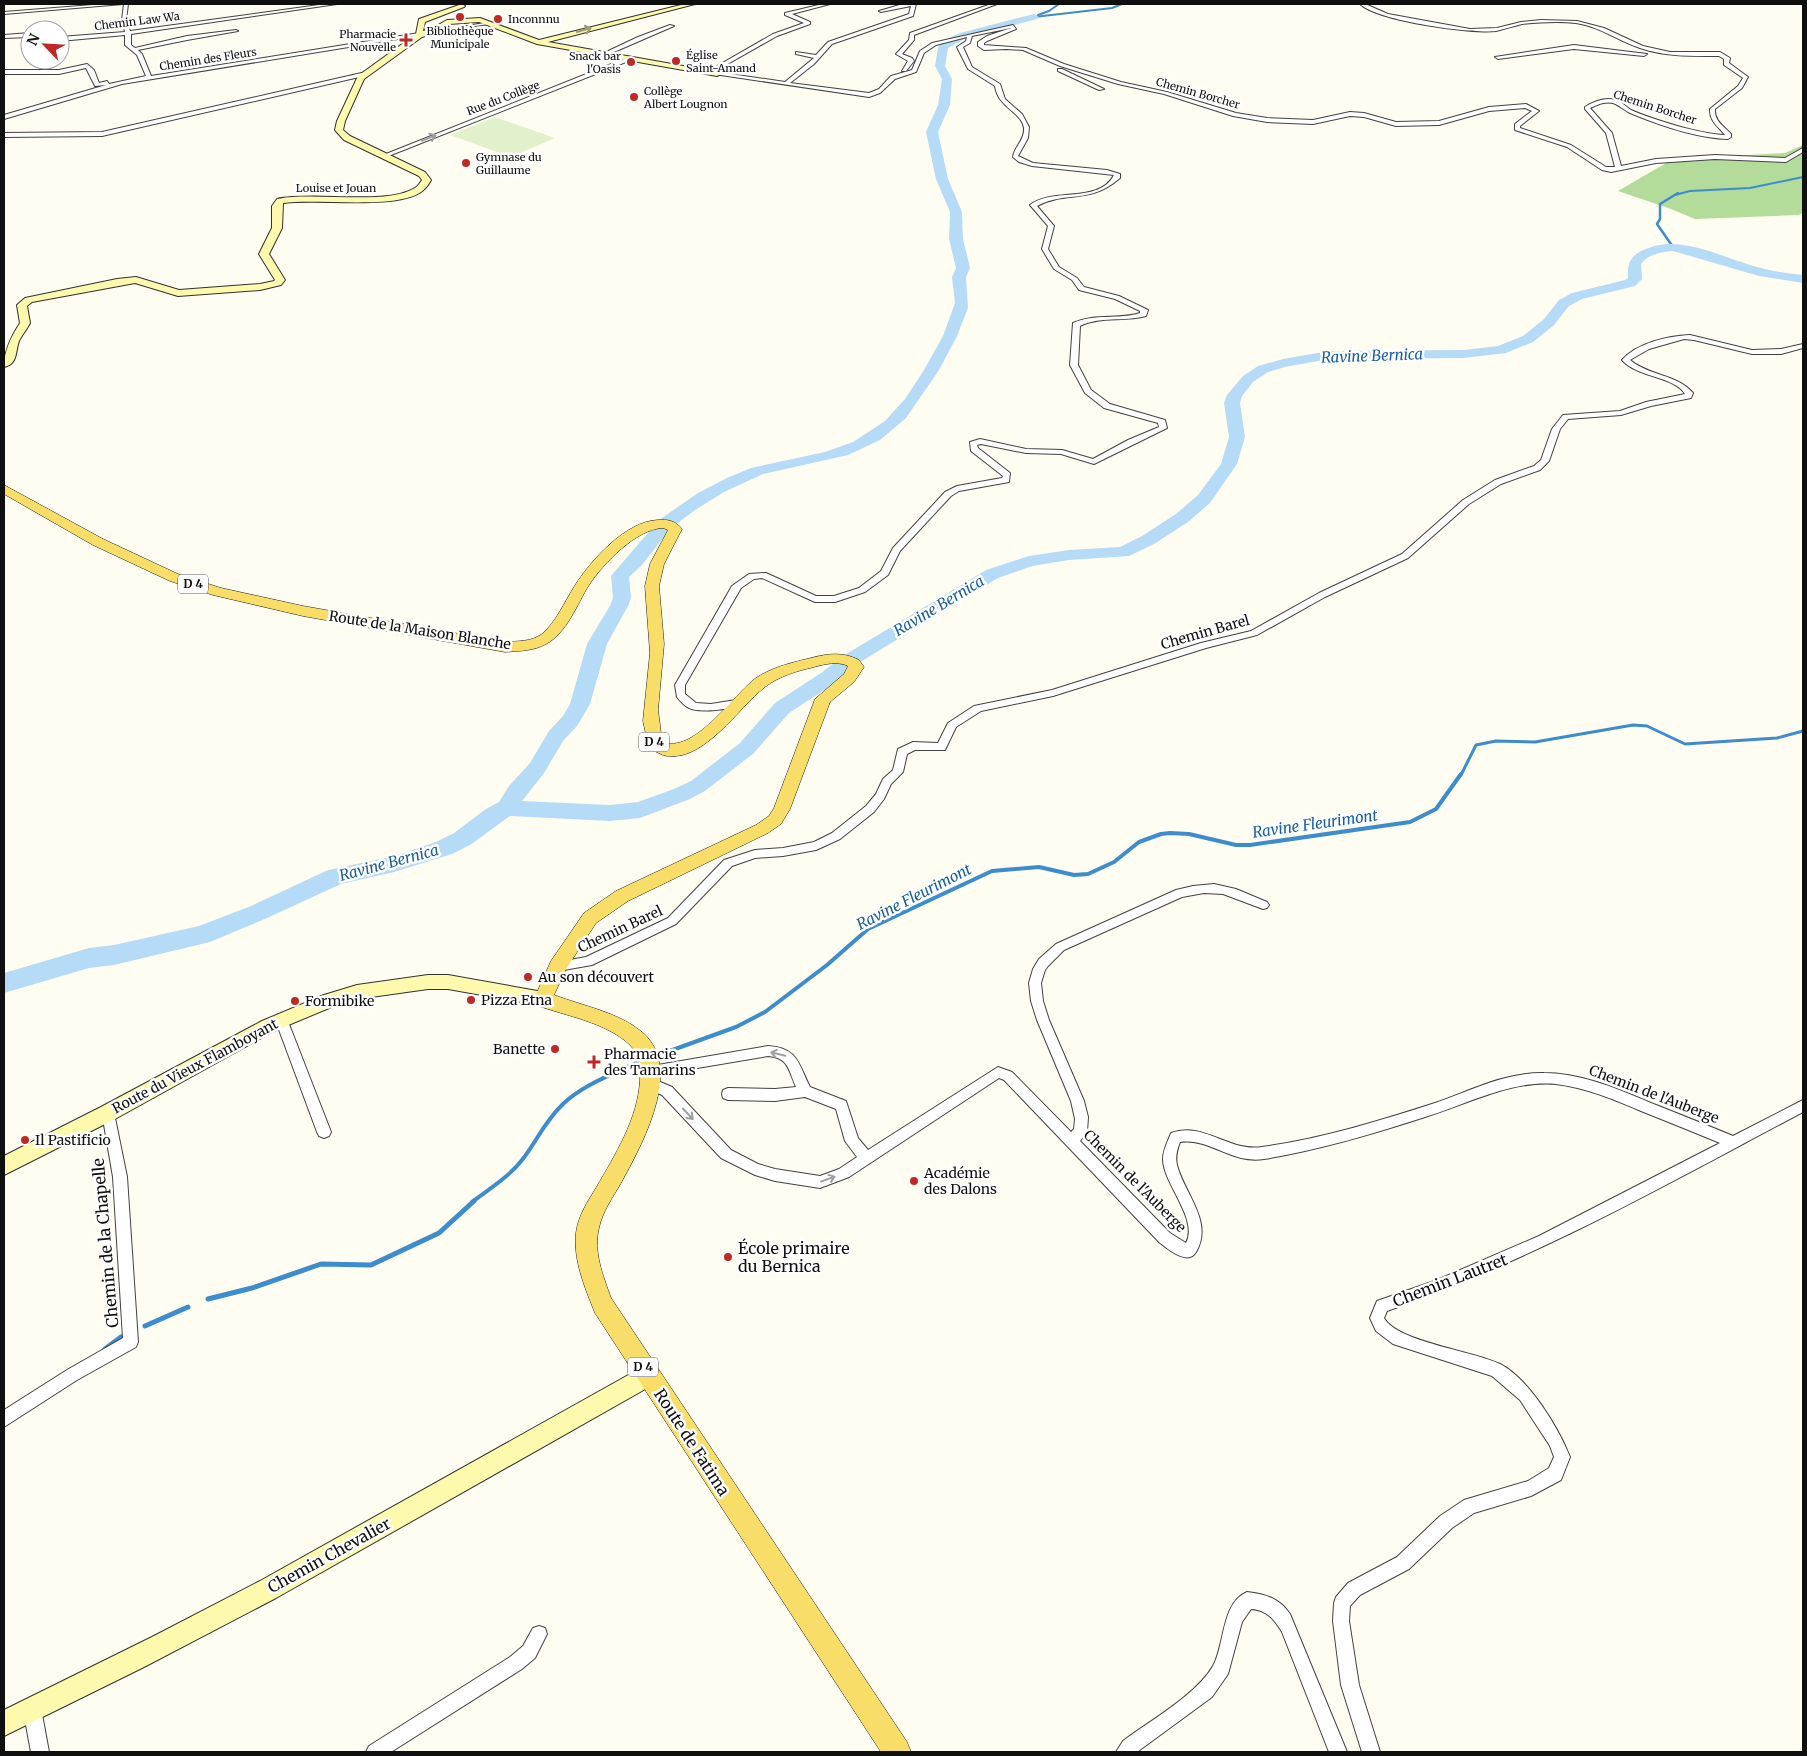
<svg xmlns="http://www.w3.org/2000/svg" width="1807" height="1756" font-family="Merriweather,serif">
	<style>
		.forest { fill: #b3db9a }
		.pitch { fill: #e2f1cc }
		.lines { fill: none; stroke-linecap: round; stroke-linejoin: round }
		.stream-far4 { stroke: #3d8ccd; stroke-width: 2 }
		.stream-far3 { stroke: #3d8ccd; stroke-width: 2.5 }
		.stream-far2 { stroke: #3d8ccd; stroke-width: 3 }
		.stream-far1 { stroke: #3d8ccd; stroke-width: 4 }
		.stream { stroke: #3d8ccd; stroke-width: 5 }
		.river { fill: #b6dbf6; fill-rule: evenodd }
		.street-casing { stroke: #424242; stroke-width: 2 }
		.secondary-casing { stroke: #313131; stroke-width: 2 }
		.primary-casing { stroke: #202020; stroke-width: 1 }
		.street { fill: #fff; fill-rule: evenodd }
		.secondary { fill: #fefaad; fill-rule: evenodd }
		.primary { fill: #f8dd68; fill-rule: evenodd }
		.oneway { stroke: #9e9c6e }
		.oneway2 { stroke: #9f9f9f }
		.poi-dot { fill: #c02826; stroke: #fff; stroke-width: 2 }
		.labels { text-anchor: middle; stroke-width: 5; stroke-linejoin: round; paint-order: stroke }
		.far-poi-label { font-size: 11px; fill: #0f0f0f; stroke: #fff; text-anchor: start }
		.far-street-label { font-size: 11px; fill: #0f0f0f; stroke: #fff }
		.shield { fill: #fff; stroke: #575757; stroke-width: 1 }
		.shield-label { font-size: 12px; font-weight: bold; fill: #0f0f0f }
		.street-label { font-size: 14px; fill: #0f0f0f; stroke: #fff }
		.poi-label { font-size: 14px; fill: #0f0f0f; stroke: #fff; text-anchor: start }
		.water-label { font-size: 15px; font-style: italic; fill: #175ea2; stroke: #fff }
		.near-street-label { font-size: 16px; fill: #0f0f0f; stroke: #fff }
		.near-poi-label { font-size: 16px; fill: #0f0f0f; stroke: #fff; text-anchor: start }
	</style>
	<rect width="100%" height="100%" fill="#fffdf1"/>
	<polygon class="forest" points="1803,145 1803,213 1798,215 1695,219 1671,209 1618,191 1668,162 1693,158 1785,153"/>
	<polygon class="pitch" points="495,117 555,138 511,157 450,135"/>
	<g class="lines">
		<g class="stream-far4">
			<polyline points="1038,15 1049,11 1059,4"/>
			<polyline points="1034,17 1112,8 1122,4"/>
			<polyline points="1675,195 1690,191 1750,188 1803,177"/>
		</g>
		<polyline class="stream-far3" points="1673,247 1657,224 1660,219 1660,204 1678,193"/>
		<polyline class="stream-far2" points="1461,775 1476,745 1496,741 1535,742 1633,725 1647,726 1685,744 1777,738 1803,731"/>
		<g class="stream-far1">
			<polyline points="667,1052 736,1027 765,1012 827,965 868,929 992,871 1039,867 1074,875 1088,874 1114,862 1139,842 1161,834 1170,833 1189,834 1236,845 1250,845 1410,822 1436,809 1461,774"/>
			<path d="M472,1202c17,-13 37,-25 50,-42 15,-19 22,-38 41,-56 20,-19 48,-29 73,-41"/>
		</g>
		<g class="stream">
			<polyline points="208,1299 252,1288 321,1264 371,1265 439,1233 474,1201"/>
			<polyline points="145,1326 188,1307"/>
			<polyline points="105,1349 121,1337"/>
		</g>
		<path class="river" d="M1034,14l5,3 -2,2 -69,18 -20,11 -3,18 7,13 -2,26 -12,27 10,47 14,33 1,27 7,29 -4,9 2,31 -11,28 -18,34 -33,48 -26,22 -32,15 -85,19 -39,18 -29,18 -24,18 -30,38 -12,11 2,20 -2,7 -22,40 -17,60 -13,22 -14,15 -19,32 -22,28 88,4 28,-3 36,-13 17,-8 49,-38 35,-40 46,-30 22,-17 143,-86 43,-14 40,-6 51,-3 22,-11 34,-22 22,-19 23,-31 8,-27 -5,-34 3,-8 16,-19 15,-10 25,-7 46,-8 135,-1 34,-4 25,-10 21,-17 15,-19 13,-7 53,-13 3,-2c-1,-16 3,-23 18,-29 35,-16 81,11 115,19 14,4 28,5 42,7v8l-44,-7 -86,-25c-12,1 -25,3 -32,13l1,15 -7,7 -53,13 -13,7 -15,19 -21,17 -27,11 -42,5 -135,1 -44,8 -17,5 -15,10 -11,14 -2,7 5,34 -8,27 -27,39 -22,19 -34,22 -25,12 -60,4 -37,6 -34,12 -141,86 -22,19 -46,30 -35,40 -49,38 -15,8 -50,19 -30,3 -100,-5 -40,29 -18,9 -58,18 -53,12 -74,34 -57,24 -96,23 -25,3 -85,25v-20l85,-25 25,-3 85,-19 52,-20 77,-36 66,-14 42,-14 18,-9 32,-24 13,-7 10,-16 21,-23 19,-32 14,-15 7,-12 17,-60 24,-40 2,-7 -2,-21 48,-56 39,-27 29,-15 24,-10 74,-16 28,-10 32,-21 20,-22 19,-29 19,-34 12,-33 -3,-26 4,-9 -7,-29 1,-27 -14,-33 -10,-47 12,-27 4,-26 -7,-13 3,-19 6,-7 16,-7z"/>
		<g class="street-casing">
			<g id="street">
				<polygon points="105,4 123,4 4,14 4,12"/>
				<polygon points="124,4 128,4 126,20 130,31 326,4 337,4 131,34 131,45 135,48 187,36 236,30 238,31 187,40 138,50 142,54 151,76 419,33 422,35 122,84 4,119 4,115 106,85 95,86 86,68 59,74 4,74 4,70 59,70 87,64 94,70 99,83 107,81 109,84 146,76 137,55 125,45 125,35 60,41 60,37 125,32 122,20"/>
				<polygon points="823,4 830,4 792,14 810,22 810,24 777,36 710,74 705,73 773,34 804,23 785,15 785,13"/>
				<path d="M903,4h13l-3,12 -81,28 -18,20 -24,19 79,10 10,-4 12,-13 21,-6 8,-19 12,-8 81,-18 3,4 -29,12 -3,2v2l42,3 38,16 57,18 46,10 69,21 31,5 46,2 37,-8 14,1 32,9 43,-1 50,-14 37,-3 13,7 -19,15v2l51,17 35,22h9l-9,-34 -21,-24v-2c8,-5 20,-10 30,-7 6,1 11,7 16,10 23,10 69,24 94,25 -6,-8 -16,-14 -15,-26l28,-23 5,-8 -19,-13v-6l-5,-3c-27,0 -53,1 -79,-8 -22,-7 -41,-22 -64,-25 -17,-2 -36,-1 -54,1 -8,2 -17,5 -26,7 -25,3 -118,-10 -136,-27h5l23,10 82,15 27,-1 24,-6 20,-2 36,1 27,7 39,18 27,6h50l10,6 -1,5 19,14 -6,11 -27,21c-1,12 9,17 16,25v3l-3,2c-32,-1 -69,-14 -98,-26 -6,-3 -11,-8 -17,-10 -8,-2 -16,2 -23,5l22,25 9,33 35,-7 59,-4 70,3 16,-9 2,-1v4l-17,10 -71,-3 -59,4 -45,9 -9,-2 -35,-23 -52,-17v-6l17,-13 -7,-3 -36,3 -50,14 -43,1 -32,-9 -14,-1 -37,8 -46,-2 -34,-6 -69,-22 -46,-10 -58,-18 -37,-16 -17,-1 -22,1 -6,-4v-4l9,-6 24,-8 -39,8 -2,7 -7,4 9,20 28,17 5,15 17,15 7,13 -1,11 -10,18 15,7 74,7 13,4v4c-31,27 -52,12 -83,28l17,20 -6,23 11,18 18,11 7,9 35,9 29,14 -2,6c-22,6 -47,0 -66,10l-2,39 13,25 19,14 55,16 2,8 -73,36 -33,-10 -35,-1 -45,-9 -4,1 1,3 32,25 -1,9 -50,9 -8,5 -51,55 -12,24 -23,17 -30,10h-20l-53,-24 -8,1 -13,9 -56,97v9l11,9 15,1 25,-4 5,3c-7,7 -43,10 -52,5 -4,-2 -9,-7 -12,-11l-2,-12 57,-99 17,-12 17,-1 50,23h18l25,-8 22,-17 12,-23 52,-56 12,-6 45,-8 1,-2 -32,-25 -1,-9 10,-3 46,10 36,1 31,9 35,-19 31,-13 -1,-4 -54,-15 -19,-15 -15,-28 3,-42c22,-10 45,-3 67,-10v-2l-25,-12 -36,-9 -7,-10 -18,-11 -12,-20 6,-23 -18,-21c23,-18 69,-1 84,-30l-82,-9 -13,-4 -6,-5c1,-10 12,-17 11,-29 -2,-16 -26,-20 -29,-42l-27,-17 -11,-22 9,-6 1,-4 -31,8 -12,8 -8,19 -21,7 -15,14 -11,4 -155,-23 3,-2 68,10 29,-24 -18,-4v-2l20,3 12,-13 81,-28 2,-8 -30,6 -2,-1z"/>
				<polygon points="991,4 997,4 914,35 914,40 902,54 912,58 914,61 906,71 902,71 908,61 896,54 909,40 910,33"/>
				<polygon points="490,22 488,24 446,31 444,30"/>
				<polygon points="670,25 674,26 607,55 602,54 638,37"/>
				<polygon points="30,33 30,37 4,38 4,35"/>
				<polygon points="1574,45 1647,54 1644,56 1574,49 1498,59 1495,57"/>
				<polygon points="629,57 631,60 386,157 381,156"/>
				<polygon points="1058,69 1062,69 1104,89 1099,90 1058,71"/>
				<polygon points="366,72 368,75 102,136 4,137 4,133 102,132"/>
				<path d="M1690,335l62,15 29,-1 22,-5v4l-22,6h-29l-58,-14 -10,-1 -35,10 -19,11c19,16 47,14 63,33l-2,5 -40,8 -30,9 -53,4 -8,10 -11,32 -9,9 -39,14 -32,20 -61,54 -83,39 -68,38 -51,13 -153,48 -72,15 -25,16 -11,23h-30l-8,4 -4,18 -12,12 -7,15 -10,13 -34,27 -24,11 -33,6 -28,2 -23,8 -56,58 -84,41 -34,6 -4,-2 -2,-3 2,-3 32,-6 82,-39 56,-58 31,-10 28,-2 31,-6 18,-9 34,-27 10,-12 7,-15 10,-9 5,-21 15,-7 25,1 10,-20 26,-17 78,-16 149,-47 50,-12 68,-38 83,-39 61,-54 32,-20 39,-14 7,-6 11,-31 11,-14 57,-4 26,-9 39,-8c-11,-18 -47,-16 -63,-34 15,-17 46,-24 68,-25z"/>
				<path d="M1214,884l22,5 31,13 2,3 -2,3 -4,1 -40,-15 -19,-1 -22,4 -118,53 -16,16 -3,4 -4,13 2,18 6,19 35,81 4,16 -1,15 -7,9 90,92 16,10c13,-24 -23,-59 -23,-84 0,-9 5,-18 8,-26 33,-12 57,19 91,14 59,-8 117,-26 173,-44 35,-12 70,-31 109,-30 39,0 76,17 112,32 25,10 51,20 77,31l70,-36v12c-138,73 -268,147 -416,199l-3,7c13,24 90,33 116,46 29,15 58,63 70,93l-9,23 -30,16 -57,17 -22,15 -43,41 -49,26 -10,11 -1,15 10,64 21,67h-18l-21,-67 -8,-64 1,-18 2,-6 12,-14 49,-26 43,-41 24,-16 64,-19 21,-13 5,-11 -4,-11 -30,-46 -28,-24 -99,-32 -17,-13 -6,-13 7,-17 60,-21 102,-44 181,-93c-24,-10 -49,-20 -74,-30 -29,-12 -58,-25 -90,-29 -46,-4 -88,20 -131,33 -52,17 -106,33 -161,42 -34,5 -53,-21 -84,-17 -3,8 -5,15 -3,23 7,28 37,57 19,87 -8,14 -28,-3 -36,-9l-156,-163 -5,-2 -150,99 -29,11 -45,-7 -20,-6 -34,-17 -59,-63 -16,-7 -1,-4 1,-4 5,-2 21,9 59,63 27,14 17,5 45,7 19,-7 18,-12 -12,-16 -9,-32 -31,-12 -30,4 -47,-1 -5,-2 -1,-4 1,-4 5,-2 47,1 21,-2c-8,-18 -7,-29 -28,-31l-118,20 -4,-1 -2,-4 2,-4 122,-21c30,2 30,17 42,41l36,14 12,37 10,12 130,-83 14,5 59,60 3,-3 1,-10 -4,-18 -34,-81 -6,-19 -2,-18 4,-14 6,-10 17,-15 120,-54 17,-4z"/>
				<polygon points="281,1014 285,1015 287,1019 331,1132 329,1136 324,1138 319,1136 317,1132 275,1019 277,1015"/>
				<polygon points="108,1107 113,1109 114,1113 127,1177 138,1342 136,1347 77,1380 4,1427 4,1410 67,1370 123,1338 113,1177 102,1113 103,1109"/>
				<path d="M1247,1592c18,2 32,6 43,22l57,138h-18l-47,-120c-8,-13 -15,-22 -31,-23l-9,13 -14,52 -16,23 -75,55h-21l7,-11c28,-21 73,-46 90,-75 12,-21 8,-63 34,-74z"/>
				<polygon points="539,1626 545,1628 547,1634 535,1658 522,1669 391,1752 366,1752 369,1746 510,1657 523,1646 533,1628"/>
				<polygon points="32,1700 38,1703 41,1709 49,1752 31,1752 23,1709 26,1703"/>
			</g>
		</g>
		<g class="secondary-casing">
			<g id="secondary">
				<path d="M462,4l3,2 -1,1 -39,15 -2,9 10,-3 14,-8 33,-2 59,22 146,-36h10l-147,38 169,30 4,2 -4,2 -180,-32 -58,-22 -30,2 -10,8 -17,5 -58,42 -19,42 -2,9 7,6 75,36 6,8c-2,4 -6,9 -10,12 -26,18 -104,6 -138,11l-1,25 -13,26 16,26 -4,5 -21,5 -82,6 -43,-13 -103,19 -5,4 3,17c-3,6 -8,12 -11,18 -4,11 -1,23 -15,26 0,-16 7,-30 16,-44l-3,-18 8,-7 92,-19 19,-2 43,13 81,-6 14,-3 1,-1 -16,-26 13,-26v-22l5,-7c36,-8 109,7 138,-11 2,-1 5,-5 7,-8l-3,-4 -75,-36 -9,-10 2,-9 21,-45 58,-42 3,-15z"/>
				<polygon points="428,975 448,975 543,992 549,994 552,999 549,1004 543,1006 448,989 428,989 357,999 334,1006 274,1031 115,1119 4,1175 4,1156 101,1107 262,1021 324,995 357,985"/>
				<polygon points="648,1364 656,1367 659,1375 656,1383 276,1598 144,1667 4,1736 4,1710 152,1637 260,1581"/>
			</g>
		</g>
		<g class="primary-casing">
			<path id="primary" d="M4,485l99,54 77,36 41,13 82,18 202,36c13,-1 26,0 37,-8 14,-12 22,-31 32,-47 16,-26 52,-66 84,-67 9,-1 18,1 24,9l-18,35 -5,22 5,58 -6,66 4,31c30,16 72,-47 94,-63 15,-10 34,-15 51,-19 18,-5 35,-8 52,1l5,7 -10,15 -24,20 -40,107 -9,15 -13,9 -140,68 -32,22 -30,46 -12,26c29,11 64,17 88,37 43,36 -1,114 -21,151 -8,14 -19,29 -22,45 -6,23 4,48 12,70l296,444 4,10h-30l-286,-439c-10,-25 -22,-53 -19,-80 2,-17 12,-32 20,-45 19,-33 42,-69 44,-108 0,-13 0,-25 -10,-35 -24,-23 -64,-29 -94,-40l-2,-6 17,-38 33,-48 32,-22 140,-66 13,-9 5,-8 41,-109 29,-25 4,-8c-10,-5 -23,-2 -34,1 -17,4 -35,9 -49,20 -27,21 -60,74 -98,69 -6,-1 -12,-5 -18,-8l-6,-27 7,-68 -5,-67 5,-22 18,-34 -5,-2c-27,1 -60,36 -74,57 -12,19 -22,48 -43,59 -12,7 -27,7 -41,8l-202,-36 -90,-21 -43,-14 -77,-36 -89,-51z"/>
		</g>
		<use href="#street" class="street"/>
		<use href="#secondary" class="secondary"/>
		<use href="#primary" class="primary"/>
	</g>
	<defs><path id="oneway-shaft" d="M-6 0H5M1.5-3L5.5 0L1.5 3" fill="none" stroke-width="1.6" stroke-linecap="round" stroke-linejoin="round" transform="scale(1.25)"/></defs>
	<use class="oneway" href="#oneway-shaft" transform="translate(584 30) rotate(-15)"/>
	<g class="oneway2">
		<use href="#oneway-shaft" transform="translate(429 138) rotate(-22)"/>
		<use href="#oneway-shaft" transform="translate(778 1054) rotate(-167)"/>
		<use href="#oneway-shaft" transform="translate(688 1114) rotate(47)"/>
		<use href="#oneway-shaft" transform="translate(828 1179) rotate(-20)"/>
	</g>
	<g class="poi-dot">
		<circle cx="460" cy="17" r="5"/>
		<circle cx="498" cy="19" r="5"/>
		<path d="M403.5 32.5h5v5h5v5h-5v5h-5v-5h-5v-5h5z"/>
		<circle cx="676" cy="61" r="5"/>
		<circle cx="631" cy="62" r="5"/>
		<circle cx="634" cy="97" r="5"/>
		<circle cx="466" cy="163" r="5"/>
		<circle cx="528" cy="977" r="5"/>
		<circle cx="471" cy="1000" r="5"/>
		<circle cx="295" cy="1001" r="5"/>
		<circle cx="555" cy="1049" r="5"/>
		<path d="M591.5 1054.5h5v5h5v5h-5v5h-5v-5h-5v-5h5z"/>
		<circle cx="25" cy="1140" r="5"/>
		<circle cx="914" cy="1181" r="5"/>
		<circle cx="728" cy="1257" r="5"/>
	</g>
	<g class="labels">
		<g class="far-poi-label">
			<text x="508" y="23">Inconnnu</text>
			<text x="460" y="35" text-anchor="middle">Bibliothèque<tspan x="460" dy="13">Municipale</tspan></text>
			<text x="396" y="38" text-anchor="end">Pharmacie<tspan x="396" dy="13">Nouvelle</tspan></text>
			<text x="686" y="59">Église<tspan x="686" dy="13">Saint-Amand</tspan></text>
			<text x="621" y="60" text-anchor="end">Snack bar<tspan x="621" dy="13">l'Oasis</tspan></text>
			<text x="644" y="95">Collège<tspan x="644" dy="13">Albert Lougnon</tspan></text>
			<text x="476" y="161">Gymnase du<tspan x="476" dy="13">Guillaume</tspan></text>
		</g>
		<g class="far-street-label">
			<text transform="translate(137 21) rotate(-7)" y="4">Chemin Law Wa</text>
			<text transform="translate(208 59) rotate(-9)" y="4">Chemin des Fleurs</text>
			<text transform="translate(1198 93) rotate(16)" y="4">Chemin Borcher</text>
			<text transform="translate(503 98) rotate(-21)" y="4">Rue du Collège</text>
			<text transform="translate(1655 107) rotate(18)" y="4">Chemin Borcher</text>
			<text x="336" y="192">Louise et Jouan</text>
		</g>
		<g class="shield">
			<rect x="178" y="574.5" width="30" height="19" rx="4"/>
			<rect x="639" y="732.5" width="30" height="19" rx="4"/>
			<rect x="628" y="1357.5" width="30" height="19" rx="4"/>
		</g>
		<g class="shield-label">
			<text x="193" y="588">D 4</text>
			<text x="654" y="746">D 4</text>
			<text x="643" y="1371">D 4</text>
		</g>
		<g class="street-label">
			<text transform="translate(420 630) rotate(9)" y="5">Route de la Maison Blanche</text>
			<text transform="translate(1205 632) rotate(-16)" y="5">Chemin Barel</text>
			<text transform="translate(620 929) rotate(-25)" y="5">Chemin Barel</text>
			<text transform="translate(195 1066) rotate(-28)" y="5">Route du Vieux Flamboyant</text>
			<text transform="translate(1654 1094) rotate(21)" y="5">Chemin de l'Auberge</text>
			<text transform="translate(1135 1181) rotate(45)" y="5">Chemin de l'Auberge</text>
		</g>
		<g class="poi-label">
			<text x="538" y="982">Au son découvert</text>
			<text x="481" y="1005">Pizza Etna</text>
			<text x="305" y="1006">Formibike</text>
			<text x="545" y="1054" text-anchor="end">Banette</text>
			<text x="604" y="1059">Pharmacie<tspan x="604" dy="16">des Tamarins</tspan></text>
			<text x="35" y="1145">Il Pastificio</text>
			<text x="924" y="1178">Académie<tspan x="924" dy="16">des Dalons</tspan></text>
		</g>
		<g class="water-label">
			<text transform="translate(1372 356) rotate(-2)" y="5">Ravine Bernica</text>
			<text transform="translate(939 606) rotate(-31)" y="5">Ravine Bernica</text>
			<text transform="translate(1315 824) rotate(-8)" y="5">Ravine Fleurimont</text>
			<text transform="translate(389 863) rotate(-15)" y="5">Ravine Bernica</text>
			<text transform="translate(914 897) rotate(-27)" y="5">Ravine Fleurimont</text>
		</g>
		<g class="near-street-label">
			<text transform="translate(105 1243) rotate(-95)" y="6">Chemin de la Chapelle</text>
			<text transform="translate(1450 1280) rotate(-21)" y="6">Chemin Lautret</text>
			<text transform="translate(692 1442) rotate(57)" y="6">Route de Fatima</text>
			<text transform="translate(329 1555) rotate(-29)" y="6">Chemin Chevalier</text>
		</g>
		<g class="near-poi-label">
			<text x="738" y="1254">École primaire<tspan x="738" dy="18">du Bernica</tspan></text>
		</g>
	</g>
	<rect width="1807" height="1756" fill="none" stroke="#0f0f0f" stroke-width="10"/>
	<g transform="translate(45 45) rotate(295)"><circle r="24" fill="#ffffff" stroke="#9f9f9f"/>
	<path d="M0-4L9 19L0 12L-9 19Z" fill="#c02826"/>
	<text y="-8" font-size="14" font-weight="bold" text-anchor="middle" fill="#0f0f0f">N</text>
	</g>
</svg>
